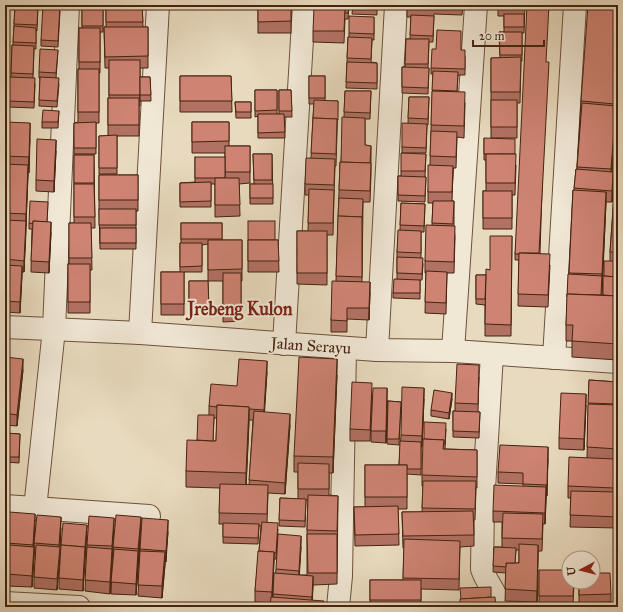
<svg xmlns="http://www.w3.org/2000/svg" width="623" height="612" font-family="'IM FELL Great Primer',serif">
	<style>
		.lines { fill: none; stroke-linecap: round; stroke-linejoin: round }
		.minor-casing { stroke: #6d513c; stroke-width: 24 }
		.minor { stroke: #f0e7d5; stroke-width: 22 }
		.wall { fill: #b17163; stroke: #442310; fill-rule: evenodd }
		.shaded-wall { fill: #905c50; stroke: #442310 }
		.building { fill: #ce8373; stroke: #442310 }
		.labels { text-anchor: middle; stroke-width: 4; stroke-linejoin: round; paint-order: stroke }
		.street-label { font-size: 16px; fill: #442310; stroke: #f0e7d5 }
		.quarter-label { font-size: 18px; font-weight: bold; fill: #7a1f14; stroke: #f0e7d5 }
	</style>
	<rect width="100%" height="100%" fill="#e8dabe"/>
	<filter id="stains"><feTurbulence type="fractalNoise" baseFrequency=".005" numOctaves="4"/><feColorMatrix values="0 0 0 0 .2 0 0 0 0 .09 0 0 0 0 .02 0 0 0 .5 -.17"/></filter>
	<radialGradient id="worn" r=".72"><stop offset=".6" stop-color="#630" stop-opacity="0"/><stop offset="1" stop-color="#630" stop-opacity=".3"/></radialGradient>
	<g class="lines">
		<g class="minor-casing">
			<g id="minor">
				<polyline points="5,327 140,333 377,350 453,351 618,362"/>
				<polyline points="140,333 158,5"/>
				<polyline points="284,344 304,5"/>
				<polyline points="377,350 396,5"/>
				<polyline points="453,351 476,5"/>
				<path d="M492,354l-9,152 -1,63c5,15 14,22 18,38"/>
				<polyline points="554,358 575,5"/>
				<polyline points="5,506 149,516"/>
				<polyline points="35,509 54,329 68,5"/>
				<polyline points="5,603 79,607"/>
				<polyline points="338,607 341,576 345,348"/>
			</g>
		</g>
		<use href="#minor" class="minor"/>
	</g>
	<g class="wall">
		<polygon points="15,5 38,5 37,31 36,30 36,49 34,49 33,78 35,84 34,108 8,107 11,77 12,45 13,45"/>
		<polygon points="82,5 104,5 104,6 103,6 103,32 100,32 100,73 99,73 99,123 96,123 96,154 74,154 74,123 78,122 78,69 79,69 79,28 82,28"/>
		<polygon points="106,5 142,5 143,27 148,27 148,68 140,68 140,106 139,106 139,136 117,136 117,174 99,174 99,136 108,136 108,98 109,98 109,68 105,68 104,27 106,27"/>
		<rect x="258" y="5" width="33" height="28"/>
		<polygon points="349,5 348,19 345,19 344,43 313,42 313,31"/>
		<polygon points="353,5 377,5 377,15 352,14"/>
		<polygon points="407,5 463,5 462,15 434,14 433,42 429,42 428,68 429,68 428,94 402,93 402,67 405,67 406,39 410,39 411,17 407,17"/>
		<polygon points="498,5 525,5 524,33 522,33 522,61 521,61 520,103 517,103 517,138 491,138 491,58 500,58 499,32 504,32 504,16 498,16"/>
		<path d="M618,5v67l-6,100h1l5,-88v276l-46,-3v-16h-6v-16l7,-135h1l2,-21 1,1 4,-69zM613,180h2l-5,72v9l-6,15 -1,19h-1l4,-93h6z"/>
		<polygon points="60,11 58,47 41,46 41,40"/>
		<polygon points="374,17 374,40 372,40 371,62 377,63 377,89 346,88 348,37 349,37 349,33"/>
		<polygon points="58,50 56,78 59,84 57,107 39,106 40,78 39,78 39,72"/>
		<polygon points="461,50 465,56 465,75 458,75 457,92 465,103 464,138 457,137 456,168 453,168 452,201 454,201 454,226 455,237 454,273 447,273 446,314 425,313 426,273 425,273 425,261 432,225 433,203 428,203 428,192 430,165 431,131 433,74 431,74 431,68"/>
		<polygon points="546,62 540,253 550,265 548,307 518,306 519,260 515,260 515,254"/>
		<polygon points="180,76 231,76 232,112 180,112"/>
		<polygon points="309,76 325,76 325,101 338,101 336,166 335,166 334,196 333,235 327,235 327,285 297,284 297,231 308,231 309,195 305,195 305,184 311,158 313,118 314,104 309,104"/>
		<polygon points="140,77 150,77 151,101 140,101"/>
		<polygon points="255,90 277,90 277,114 279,114 279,90 291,90 292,117 284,117 285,138 258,138 258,116 255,117"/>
		<polygon points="345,91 371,91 370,119 365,119 365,145 371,146 371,175 370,202 363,202 362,282 370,293 369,320 347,319 347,332 331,332 331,320 336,281 340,162 341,162 344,117"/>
		<polygon points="409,97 429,97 428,125 427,125 426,153 402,153 402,147 408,123"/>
		<polygon points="235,102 251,102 251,118 236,118"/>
		<polygon points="59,111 58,128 42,128 42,122"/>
		<polygon points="5,122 30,139 28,173 24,272 22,272 20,313 5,312"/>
		<polygon points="192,122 229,122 229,146 250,146 250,183 239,184 240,216 215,217 215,184 211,184 211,207 180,207 180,183 195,182 195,157 225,177 225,153 192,153"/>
		<polygon points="484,138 516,165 515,195 512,195 512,229 483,229 483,191 486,191 486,160 484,160"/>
		<polygon points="56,151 54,192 36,191 36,180"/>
		<polygon points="253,154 272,154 273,204 250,204 250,184 254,184"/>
		<polygon points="426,154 425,177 426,177 425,202 398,201 398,176 401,176 401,171"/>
		<polygon points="74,155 94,155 95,228 91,228 92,270 90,270 90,313 68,313 68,264 69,264 69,223 74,223"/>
		<polygon points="99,175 138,175 138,211 136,211 136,249 100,249 99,212"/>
		<polygon points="401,203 425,204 424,232 421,232 421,258 423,264 422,280 420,280 420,299 393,298 393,293 397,279 397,252 400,230"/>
		<polygon points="47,222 51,233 49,273 31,272 32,229 29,229 29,223"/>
		<polygon points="181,223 222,223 222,240 242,240 242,281 241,281 241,321 223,322 223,281 208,281 208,244 202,245 202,272 184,272 184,315 161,315 161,272 180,272 180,243 181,243"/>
		<polygon points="512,236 511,336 485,336 485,305 476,304 476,275 485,275 490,270"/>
		<polygon points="248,240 278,240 279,272 248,272"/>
		<polygon points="189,281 208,281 209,314 189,314"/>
		<polygon points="5,357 23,370 17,426 5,425"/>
		<path d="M267,372l-3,40 26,13 -5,69 -17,-1 -1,30 11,6 -2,30h-2l-2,38h1l3,-28 25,-22 -2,28h8v-45l1,-30h-2l-1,27 -26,-1 1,-28 18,1v-27h-4v-16l43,-81 -4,98h-4v22l9,1 -1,88 -24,1 -1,15 12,7 -69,-5v-11l4,-40 2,-25h-2l-1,18 -35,-1v-19h-4l1,-36 -34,-1v-16l11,-31 12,-25v-9l28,-20zM214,418h3l-1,23h-3zM249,420h4l-4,65h-3z"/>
		<polygon points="479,377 478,412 480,412 479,438 453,437 453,411 455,411 455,403"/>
		<polygon points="589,380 618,382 618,460 615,460 614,492 618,492 618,528 570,527 571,498 568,498 568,486 587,458"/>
		<polygon points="372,394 370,441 350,441 350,429"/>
		<polygon points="424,399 422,447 421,447 421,475 407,474 407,509 398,509 399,545 355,546 354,507 365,507 365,465 399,465 401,435"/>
		<polygon points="452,399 449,419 431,416 431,410"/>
		<polygon points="387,400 386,443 371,442 371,431"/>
		<polygon points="388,401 401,402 399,445 387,444"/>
		<polygon points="586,405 584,450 559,449 559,438"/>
		<polygon points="446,429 445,449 477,450 477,488 476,488 475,520 474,520 474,546 460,547 459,590 421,589 421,607 440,607 370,607 370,580 403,580 404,548 403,548 402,512 422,512 423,486 422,486 422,475"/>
		<polygon points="5,433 20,434 19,463 5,462"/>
		<path d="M548,459l-3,65h-2l-1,27h-4l-1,51 -32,-1 1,-28 -13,-1 1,-25h8v-25h-9v-11l30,-25v-2l-25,-1v-11zM516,550h3v13h-4z"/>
		<polygon points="5,510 8,522 6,545 7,545 9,512 35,526 34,547 34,558 32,587 7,586 8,554 7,554 5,585"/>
		<polygon points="61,528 57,590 34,588 34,577 36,555 34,555 34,543"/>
		<polygon points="141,528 136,595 111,594 113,547"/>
		<polygon points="114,530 110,594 85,591 87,545"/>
		<polygon points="87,531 83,591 59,589 59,578"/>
		<polygon points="168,532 162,598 138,596 140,549"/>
		<polygon points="539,570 574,582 573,607 539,607"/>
		<polygon points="579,582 611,594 611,602 579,607"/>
	</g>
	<g class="shaded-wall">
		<polygon points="618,61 618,72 615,115 615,104"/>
		<polygon points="616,106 616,117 611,181 611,169"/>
		<polygon points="30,123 30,139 29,173 29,157"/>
		<polygon points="56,140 56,151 54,192 54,181"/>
		<polygon points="28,165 28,176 26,226 26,214"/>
		<polygon points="613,172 613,184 612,202 612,191"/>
		<polygon points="606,192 606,203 602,286 602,274"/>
		<polygon points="26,221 26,232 24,272 24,261"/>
		<polygon points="51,222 51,233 49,273 49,262"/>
		<polygon points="22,266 22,277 20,313 20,302"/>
		<polygon points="370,282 370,293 369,320 369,308"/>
		<polygon points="23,359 23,370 17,426 17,415"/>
		<polygon points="337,359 337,375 333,473 333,457"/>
		<polygon points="267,361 267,372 264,421 264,410"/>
		<polygon points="387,388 387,400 386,443 386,431"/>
		<polygon points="424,388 424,399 422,447 422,436"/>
		<polygon points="452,393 452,399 449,419 449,413"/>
		<polygon points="586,394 586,405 584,450 584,439"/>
		<polygon points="249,407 249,423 246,489 246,473"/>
		<polygon points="290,414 290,425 285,494 285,483"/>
		<polygon points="548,447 548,459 547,496 547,485"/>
		<polygon points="546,487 546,498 545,524 545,513"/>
		<polygon points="8,510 8,522 5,554 5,543"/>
		<polygon points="35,514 35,526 33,556 33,545"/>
		<polygon points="61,517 60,558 57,590 59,545"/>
		<polygon points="141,517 141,528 136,595 136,584"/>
		<polygon points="114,518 114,530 110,594 110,582"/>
		<polygon points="168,520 168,532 166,562 166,551"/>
		<polygon points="87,525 83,591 83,580"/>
		<polygon points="301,536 301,547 299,582 299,571"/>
		<polygon points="7,545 7,556 5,585 5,574"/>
		<polygon points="538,545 538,556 537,602 537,591"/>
		<polygon points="34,547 34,558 32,587 32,576"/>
		<polygon points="165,552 165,564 162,598 162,586"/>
		<polygon points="274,552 274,563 272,603 272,592"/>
		<polygon points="313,576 313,587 312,607 312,597"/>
	</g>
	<g class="building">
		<polygon points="15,5 38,5 37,25 14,24"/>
		<polygon points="43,5 60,5 58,41 41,40"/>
		<polygon points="82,5 103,6 103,26 82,26"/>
		<polygon points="106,5 142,5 143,22 106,22"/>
		<polygon points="258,5 291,5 291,21 258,22"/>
		<polygon points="322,5 349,5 348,13 345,13 345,8 322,7"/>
		<polygon points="353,5 377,5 377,9 352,8"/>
		<polygon points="407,5 434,5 434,7 407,6"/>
		<polygon points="527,5 549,5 546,62 549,62 539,253 519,253 519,254 515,254"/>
		<polygon points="588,5 618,5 618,61 615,104 581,101"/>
		<polygon points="314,7 345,8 344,31 313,31"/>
		<rect x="504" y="14" width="20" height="13"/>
		<polygon points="411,15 434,16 433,36 410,35"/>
		<polygon points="349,16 374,17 374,34 349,33"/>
		<polygon points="14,26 36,28 36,43 13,42"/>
		<polygon points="104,27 148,27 148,56 105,57"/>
		<rect x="79" y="28" width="21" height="34"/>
		<polygon points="437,30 461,31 461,50 465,50 465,69 431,68 432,49 436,49"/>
		<polygon points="499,32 522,32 522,55 500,55"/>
		<polygon points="348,37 372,38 371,59 347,58"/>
		<polygon points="406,39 429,39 428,64 405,64"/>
		<polygon points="12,45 34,46 33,74 11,73"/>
		<polygon points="40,49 58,50 56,73 39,72"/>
		<polygon points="521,57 520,92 491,92 491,58"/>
		<rect x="109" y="60" width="31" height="35"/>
		<polygon points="347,62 377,63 377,83 346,82"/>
		<polygon points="402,67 429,68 428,88 402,87"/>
		<rect x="78" y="69" width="21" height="43"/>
		<polygon points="433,71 458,72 457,91 432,90"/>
		<polygon points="180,76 231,76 232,101 180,101"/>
		<rect x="309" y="76" width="16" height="22"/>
		<polygon points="9,77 35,78 34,102 8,101"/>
		<polygon points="40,77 59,78 57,101 39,100"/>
		<polygon points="140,77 150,77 151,95 140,95"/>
		<polygon points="618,84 618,169 613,169"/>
		<polygon points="255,90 277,90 277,110 255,111"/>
		<polygon points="279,90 291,90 292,111 279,111"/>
		<polygon points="345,91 371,91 370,113 344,112"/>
		<polygon points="432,91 465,92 464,126 431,125"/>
		<polygon points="409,97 429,97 428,119 408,118"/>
		<rect x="108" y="98" width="31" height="27"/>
		<polygon points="314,100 338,101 338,120 337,119 313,118"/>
		<rect x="491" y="100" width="26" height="27"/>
		<polygon points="235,102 251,102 251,112 236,112"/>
		<polygon points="582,103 616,106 611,169 577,167"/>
		<polygon points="43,110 59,111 58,122 42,122"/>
		<polygon points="258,114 284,114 285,132 258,133"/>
		<polygon points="342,117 365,118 365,145 371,146 370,163 341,162"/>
		<polygon points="313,118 337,119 336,154 311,153"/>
		<polygon points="5,122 30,123 29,157 5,156"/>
		<polygon points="96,122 96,148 74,148 74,123"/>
		<polygon points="192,122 229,122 229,141 192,142"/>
		<polygon points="402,123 427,124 426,148 402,147"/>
		<polygon points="431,131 457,132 456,157 430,156"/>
		<polygon points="117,135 117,168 99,168 99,136"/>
		<polygon points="484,138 515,139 515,154 484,154"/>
		<polygon points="37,139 56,140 54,181 36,180"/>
		<rect x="225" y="146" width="25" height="26"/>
		<polygon points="401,153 426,154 425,171 401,171"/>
		<polygon points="253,154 272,154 272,180 254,180"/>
		<polygon points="486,154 516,154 515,183 486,183"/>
		<rect x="74" y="155" width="20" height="28"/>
		<rect x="195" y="157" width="30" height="21"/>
		<polygon points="306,158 335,159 334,185 305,184"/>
		<polygon points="340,162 371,163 370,191 339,190"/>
		<polygon points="5,164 28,165 26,214 5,213"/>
		<polygon points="428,165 453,166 452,192 428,192"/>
		<polygon points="576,169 613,172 612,191 574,188"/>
		<polygon points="616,171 618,171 618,252 610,252"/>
		<rect x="99" y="175" width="39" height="25"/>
		<polygon points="398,176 426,177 425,196 398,195"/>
		<polygon points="215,178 239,178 240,205 215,205"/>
		<polygon points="211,182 211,201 180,202 180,183"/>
		<polygon points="74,184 94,184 95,217 74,217"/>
		<rect x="250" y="184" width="23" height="14"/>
		<polygon points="309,189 334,190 333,223 308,223"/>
		<polygon points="573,190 606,192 602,274 569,273"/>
		<rect x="483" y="191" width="29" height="27"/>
		<polygon points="339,198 363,199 362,222 362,217 338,216"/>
		<polygon points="30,201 48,202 47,222 33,221 33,224 29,223"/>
		<polygon points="433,201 454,201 453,224 432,223"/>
		<polygon points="401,203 425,204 424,226 400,225"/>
		<rect x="99" y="209" width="37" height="16"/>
		<polygon points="338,216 362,217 362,277 336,276"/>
		<polygon points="5,220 26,221 24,261 5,259"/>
		<polygon points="33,221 51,222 49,262 31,261"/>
		<rect x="248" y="221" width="27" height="19"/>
		<polygon points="69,223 91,223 92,258 69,258"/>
		<rect x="181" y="223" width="41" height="16"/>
		<polygon points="426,225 455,226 454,262 425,261"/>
		<rect x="100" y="228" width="36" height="15"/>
		<polygon points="398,230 421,231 421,253 397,252"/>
		<rect x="297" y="231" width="30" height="42"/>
		<polygon points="490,236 512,236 511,325 485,324 486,269 490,270"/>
		<polygon points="208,240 242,240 242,269 208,270"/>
		<polygon points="248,240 278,240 279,261 248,261"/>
		<polygon points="180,243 202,243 202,266 180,267"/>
		<polygon points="519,253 550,254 548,295 518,294"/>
		<polygon points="397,257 423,258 422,274 397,273"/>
		<polygon points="604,261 618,261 618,277 604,276"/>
		<rect x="68" y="264" width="22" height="38"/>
		<polygon points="5,265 22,266 20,302 5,301"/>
		<polygon points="426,271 447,272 446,303 425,302"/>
		<rect x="161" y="272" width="23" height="32"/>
		<rect x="223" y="273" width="18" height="37"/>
		<polygon points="568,274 602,276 601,295 567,294 567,297"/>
		<polygon points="476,275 486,275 485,299 476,299"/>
		<polygon points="603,276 618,277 618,296 603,295"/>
		<polygon points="394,279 420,280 420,293 393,293"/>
		<polygon points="189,281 208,281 209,308 189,308"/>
		<polygon points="332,281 370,282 369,308 347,308 347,321 331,320"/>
		<polygon points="567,294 618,296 618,344 572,341 573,325 566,325"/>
		<polygon points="5,357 23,359 17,415 5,413"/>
		<polygon points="299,357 337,359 333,457 294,456"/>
		<polygon points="239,359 267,361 264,410 249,409 249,407 217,405 217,407 209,406 211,384 237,386"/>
		<polygon points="457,364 479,365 478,404 455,403"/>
		<polygon points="589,380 618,382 618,404 588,403"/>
		<polygon points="352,382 372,383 370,430 350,429"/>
		<polygon points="402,387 424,388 422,436 401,435"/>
		<polygon points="373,388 387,388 386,431 371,431"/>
		<polygon points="434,390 452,393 449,413 431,410"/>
		<polygon points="561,393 586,394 584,439 559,438"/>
		<polygon points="388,401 401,402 399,439 387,439"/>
		<polygon points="588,404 618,405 618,449 587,447"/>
		<polygon points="217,405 249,407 246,473 186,471 187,440 216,441"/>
		<polygon points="254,411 290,414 285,483 249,480"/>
		<polygon points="453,411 480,412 479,432 453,431"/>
		<polygon points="198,415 214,415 213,441 197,440"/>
		<polygon points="424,422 446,423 445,444 444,444 444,440 424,439"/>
		<polygon points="5,433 20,434 19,457 5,457"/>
		<polygon points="423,439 444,440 443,449 477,450 477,477 422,475"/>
		<polygon points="400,441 421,442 421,469 407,469 407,465 399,465"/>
		<polygon points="500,445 548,447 547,485 523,484 523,473 498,472"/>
		<polygon points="569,457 615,459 614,488 568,486"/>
		<polygon points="298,463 329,464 329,489 298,489"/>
		<rect x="365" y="465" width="42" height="32"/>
		<polygon points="423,481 476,481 475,509 422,508"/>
		<polygon points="220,484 268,485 267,514 219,513"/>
		<polygon points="494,485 546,487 545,513 493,511"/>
		<polygon points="571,491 618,492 618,517 570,515"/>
		<polygon points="308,495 338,496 337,531 307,530"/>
		<polygon points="280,498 306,499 305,521 279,520"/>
		<polygon points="398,506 399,534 355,535 354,507"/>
		<polygon points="5,510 8,510 5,543"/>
		<polygon points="473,511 474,535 403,536 402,512"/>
		<polygon points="9,512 35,514 33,545 7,543"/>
		<polygon points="503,513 543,514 542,539 502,538"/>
		<polygon points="37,515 61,517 59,545 34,543"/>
		<polygon points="116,515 141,517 138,549 113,547"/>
		<polygon points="89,516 114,518 112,546 87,545"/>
		<polygon points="142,518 168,520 166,551 140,549"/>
		<polygon points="262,522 278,523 276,553 274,553 274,552 259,551"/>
		<polygon points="63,523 87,525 85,547 61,545"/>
		<polygon points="223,523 259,524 258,538 223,537"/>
		<polygon points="278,534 301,536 299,571 276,569"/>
		<polygon points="307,534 337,534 337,573 308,573"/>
		<polygon points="404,539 460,541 459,579 403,578"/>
		<polygon points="519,544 538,545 537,591 505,589 506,563 519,563"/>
		<polygon points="5,545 7,545 5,574"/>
		<polygon points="9,545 34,547 32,576 7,574"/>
		<polygon points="36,545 60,547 57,579 34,577"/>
		<polygon points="61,545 85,547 83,580 59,578"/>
		<polygon points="87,547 112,549 110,582 85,580"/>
		<polygon points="494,547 516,548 515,563 506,563 506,567 493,566"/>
		<polygon points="114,549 138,551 136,584 111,582"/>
		<polygon points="140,551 165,552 162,586 138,585"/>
		<polygon points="258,551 274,552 272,592 255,591"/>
		<polygon points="539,570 569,570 569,582 574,582 573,596 539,596"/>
		<polygon points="274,573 313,576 312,597 273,594"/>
		<polygon points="593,573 610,573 611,594 579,595 579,582 593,582"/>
		<rect x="370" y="580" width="51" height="20"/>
		<polygon points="491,587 491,597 461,599 460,588"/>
		<polygon points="271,597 324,601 323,607 270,607"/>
		<polygon points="495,597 496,607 460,607 460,599"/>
		<polygon points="611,602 611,607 582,607 582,603"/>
		<polygon points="440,605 440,607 419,607"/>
		<polygon points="541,605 573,607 541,607"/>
	</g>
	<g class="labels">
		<g class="street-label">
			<text transform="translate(311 345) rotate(4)" y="6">Jalan Serayu</text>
		</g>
		<g class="quarter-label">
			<text x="240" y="315">Jrebeng Kulon</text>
		</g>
	</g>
	<rect width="623" height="612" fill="none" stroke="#e8dabe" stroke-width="20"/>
	<rect x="6" y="6" width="611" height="600" fill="none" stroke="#442310" stroke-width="2"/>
	<rect x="10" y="10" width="603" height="592" fill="none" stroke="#442310"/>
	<g transform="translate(581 570) rotate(263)"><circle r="19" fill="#f0e7d5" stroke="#ab9986"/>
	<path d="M0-3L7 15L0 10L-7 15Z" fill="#8f2418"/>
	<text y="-6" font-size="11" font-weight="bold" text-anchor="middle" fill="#442310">U</text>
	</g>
	<path d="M473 40v6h71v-6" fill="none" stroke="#442310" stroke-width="2"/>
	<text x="479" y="40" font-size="12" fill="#442310" stroke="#f0e7d5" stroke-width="3" paint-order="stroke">20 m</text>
	<rect width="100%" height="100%" filter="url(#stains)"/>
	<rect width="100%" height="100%" fill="url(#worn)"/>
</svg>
